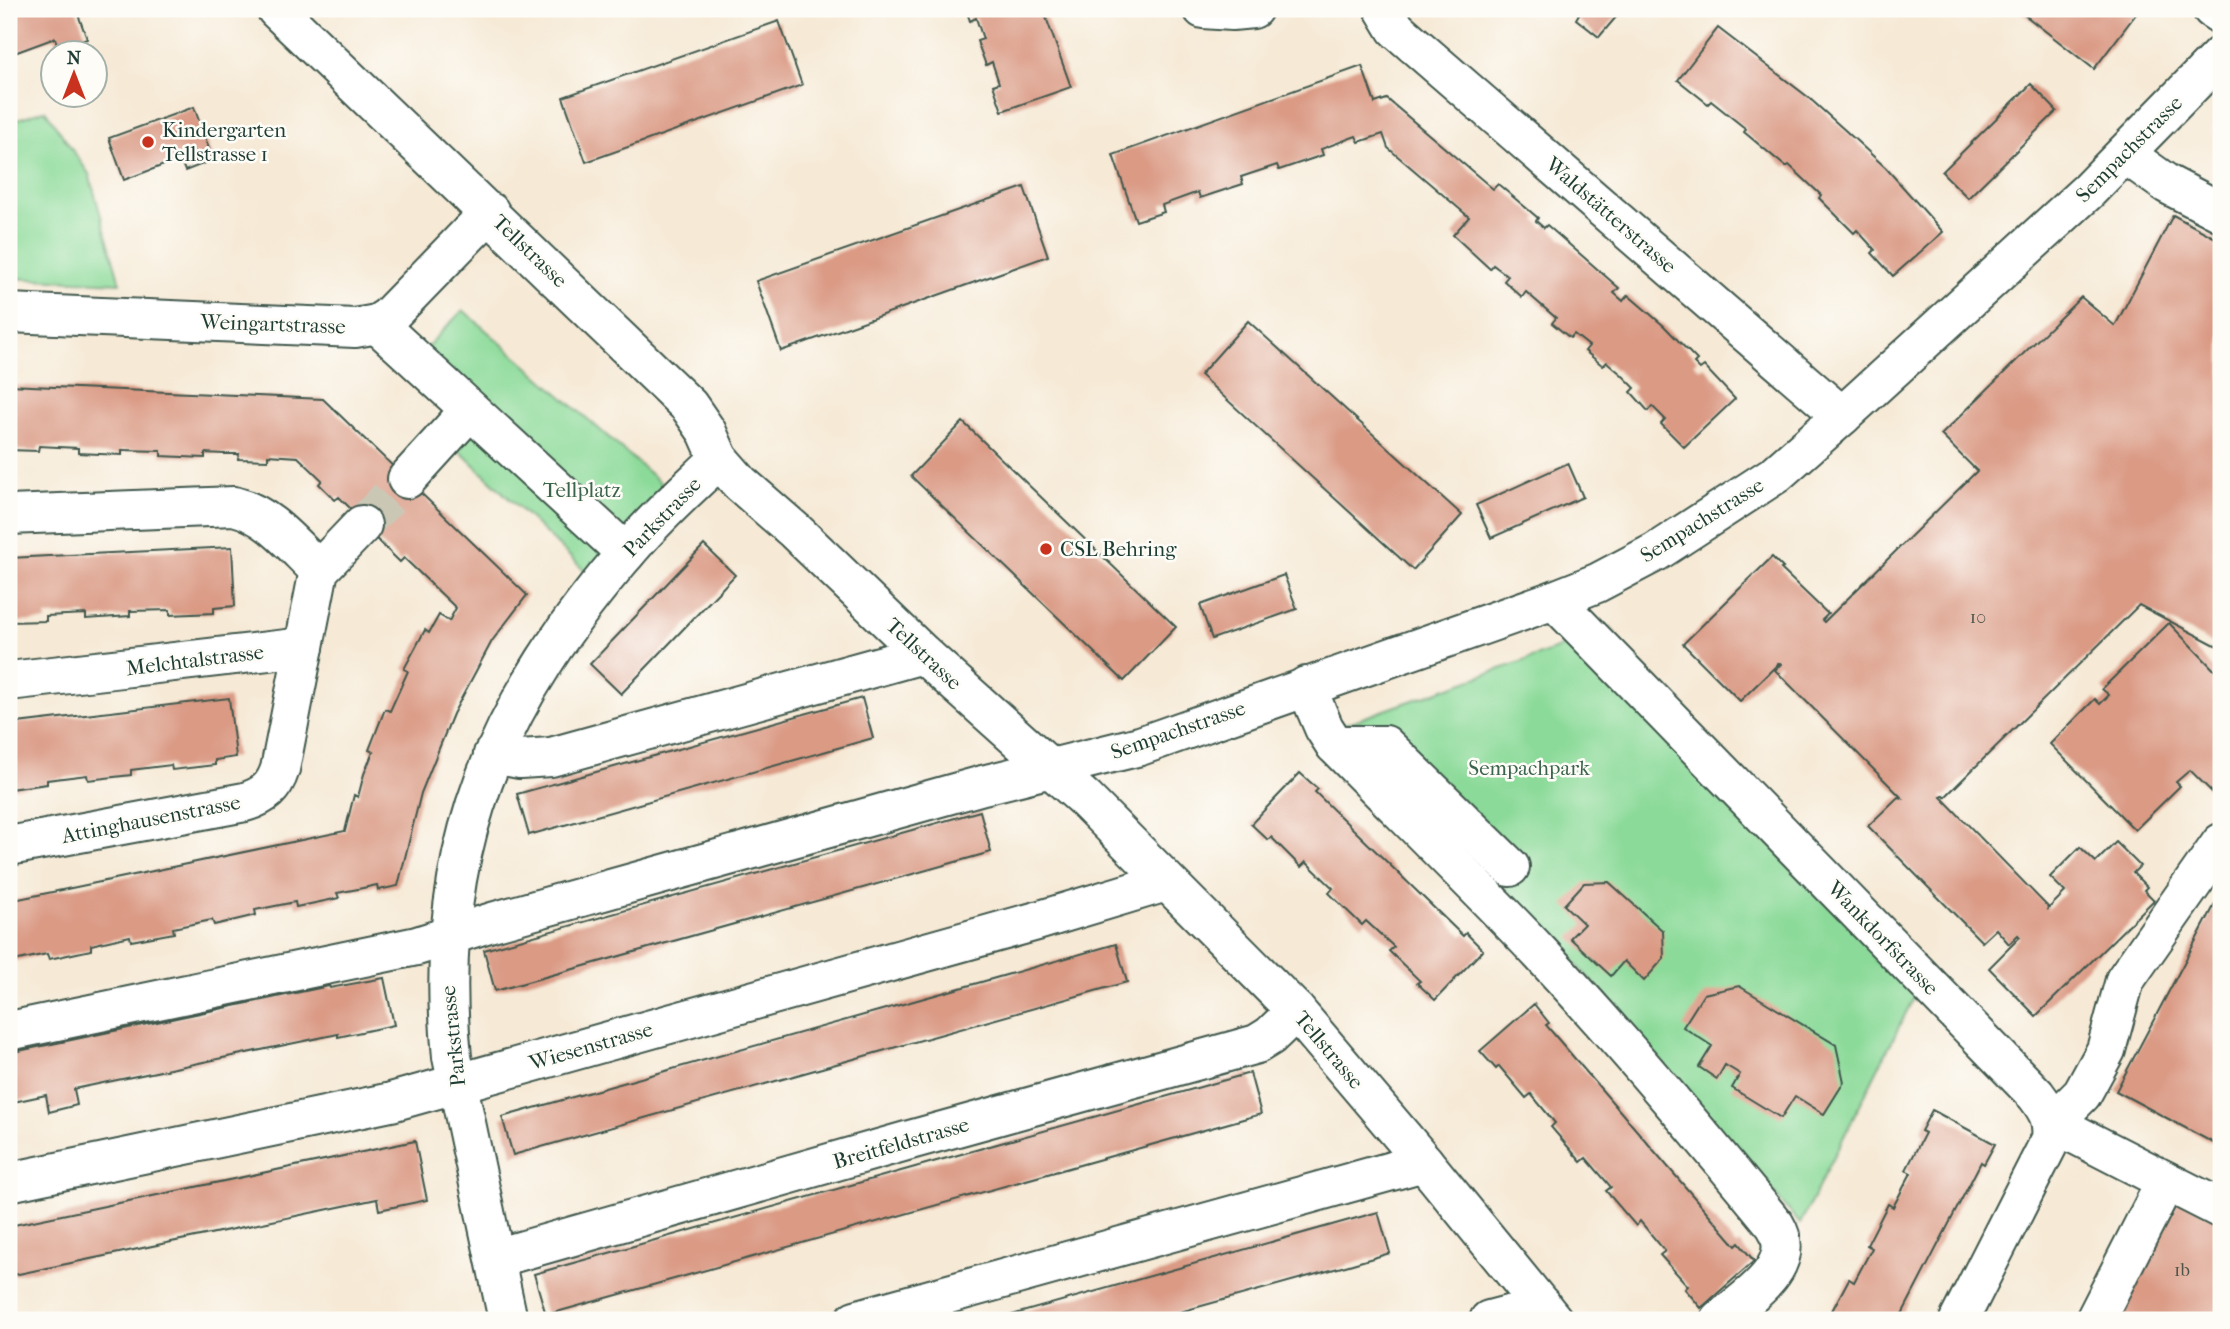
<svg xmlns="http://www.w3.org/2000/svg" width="2230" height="1329" font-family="'IM FELL French Canon',serif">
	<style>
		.green { fill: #8bda99; stroke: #558c66; stroke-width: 2 }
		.building { fill: #da9a84 }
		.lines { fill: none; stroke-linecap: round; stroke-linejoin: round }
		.minor-tunnel { stroke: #cbc7b5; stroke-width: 38; stroke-dasharray: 38 19; stroke-linecap: butt }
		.minor-casing { stroke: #3f574c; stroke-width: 42 }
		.minor { stroke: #fff; stroke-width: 38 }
		.poi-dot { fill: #c8321e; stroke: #fdfcf7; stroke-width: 2.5 }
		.labels { text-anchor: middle; stroke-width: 5; stroke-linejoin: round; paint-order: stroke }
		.number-label { font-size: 18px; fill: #4e5448 }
		.poi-label { font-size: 21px; fill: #1f3d34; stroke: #fdfcf7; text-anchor: start }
		.street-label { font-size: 21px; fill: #1f3d34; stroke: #fdfcf7 }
		.park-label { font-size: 21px; fill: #3a644d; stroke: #fdfcf7 }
	</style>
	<rect width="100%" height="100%" fill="#fdfcf7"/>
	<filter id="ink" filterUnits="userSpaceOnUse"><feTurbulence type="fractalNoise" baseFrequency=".0143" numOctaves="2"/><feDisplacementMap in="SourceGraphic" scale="14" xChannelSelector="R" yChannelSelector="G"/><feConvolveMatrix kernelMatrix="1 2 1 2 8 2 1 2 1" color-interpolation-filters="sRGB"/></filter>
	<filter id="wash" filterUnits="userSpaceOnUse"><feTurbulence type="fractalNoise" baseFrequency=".00686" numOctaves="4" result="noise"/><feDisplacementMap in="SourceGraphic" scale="28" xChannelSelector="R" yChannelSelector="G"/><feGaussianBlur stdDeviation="1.57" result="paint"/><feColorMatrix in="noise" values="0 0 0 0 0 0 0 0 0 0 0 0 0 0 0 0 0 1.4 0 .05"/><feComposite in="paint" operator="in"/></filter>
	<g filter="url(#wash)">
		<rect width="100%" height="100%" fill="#f6e9d5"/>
		<g class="green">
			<polygon points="45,110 89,174 120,283 9,278 9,122"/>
			<polygon points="463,310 662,484 660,489 589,575 445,437 471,411 416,358"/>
			<polygon points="1575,639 1917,991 1800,1224 1601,991 1499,882 1340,726 1557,649"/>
		</g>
		<g id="blocks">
			<g class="building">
				<polygon points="9,9 76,9 87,39 59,50 55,38 9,55"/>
				<polygon points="966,9 1043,9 1071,87 1002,111 993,85 999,83 992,62 986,65 977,41 983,39 976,18 970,21"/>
				<polygon points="1572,9 1623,9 1599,37 1576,19 1579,14"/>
				<polygon points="2017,9 2129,9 2136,14 2094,69"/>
				<polygon points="779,21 802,85 586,162 563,97"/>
				<polygon points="1718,28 1808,97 1847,132 1886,168 1943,232 1893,276 1872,253 1875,250 1857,230 1854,233 1819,198 1821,195 1789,165 1786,167 1744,132 1746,129 1711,101 1708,104 1678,80"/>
				<polygon points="1362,66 1375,103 1387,99 1493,189 1498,184 1538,218 1536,221 1544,228 1547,225 1619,288 1614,293 1623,301 1628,295 1664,326 1697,360 1694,363 1700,369 1704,366 1735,399 1684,447 1661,424 1665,419 1652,406 1648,411 1631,392 1635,388 1622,375 1607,362 1603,366 1585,351 1589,346 1574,334 1570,338 1552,323 1556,318 1526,292 1522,297 1504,281 1508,276 1493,265 1490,269 1453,235 1469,217 1388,148 1383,134 1359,142 1356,136 1321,149 1323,155 1279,170 1277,165 1241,177 1243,184 1200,198 1198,192 1162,205 1164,212 1136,221 1113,155"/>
				<polygon points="2031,84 2057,111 1968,198 1942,172"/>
				<polygon points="194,107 213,160 185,171 180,159 124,180 109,138"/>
				<polygon points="1024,187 1048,256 781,351 756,281"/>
				<polygon points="2173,215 2221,241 2221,648 2139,605 1945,797 1944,795 1941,797 2048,907 2047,910 2065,892 2050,877 2080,847 2096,862 2116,842 2140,866 2133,873 2147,887 2144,890 2154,900 2036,1016 1989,968 2020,937 2018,935 2009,944 1996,929 1982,942 1868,826 1898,797 1902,798 1775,670 1781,664 1779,663 1740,701 1683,644 1772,557 1783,568 1781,569 1828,614 1822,620 1824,622 1977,471 1941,435 2081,297 2115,326"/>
				<polygon points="1248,321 1462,515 1413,570 1200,375"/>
				<polygon points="9,385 323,399 527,595 492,641 453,714 421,793 398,886 378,890 377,885 358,889 337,893 339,898 296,907 295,902 255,910 256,915 214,925 212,920 173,928 174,933 131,941 130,936 91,945 91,950 49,959 47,954 9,962 9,901 345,831 354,795 358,797 364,774 373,752 369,750 385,709 390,711 408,671 404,669 425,630 429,633 439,615 449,621 456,608 404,558 400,562 362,525 352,510 339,497 335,500 319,484 322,480 298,457 268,455 268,460 238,459 239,454 224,454 205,453 205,458 161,456 161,451 122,450 122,455 78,453 78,448 58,447 39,446 38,451 9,450"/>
				<polygon points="963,422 1176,627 1124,681 911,476"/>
				<polygon points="1568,463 1583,497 1491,538 1476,505"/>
				<polygon points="704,545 735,575 621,694 590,664"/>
				<polygon points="232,547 235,606 214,608 214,613 170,615 170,610 130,611 130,616 86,619 86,614 46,616 46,621 9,622 9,558"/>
				<polygon points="1284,575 1297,609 1212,639 1200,605"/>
				<polygon points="2169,623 2221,677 2221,801 2190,770 2176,782 2180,786 2135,830 2050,744 2095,699 2100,704 2109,695 2102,689"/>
				<polygon points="229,698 236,757 215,760 215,765 172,770 171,765 131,770 131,775 88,780 87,775 47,780 47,784 9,789 9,724"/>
				<polygon points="862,698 873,738 529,835 517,794"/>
				<polygon points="1300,773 1318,789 1315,792 1463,936 1466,933 1483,950 1435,1000 1417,983 1420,981 1389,951 1394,947 1366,921 1362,925 1329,893 1333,888 1306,862 1301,867 1271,837 1268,840 1251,824"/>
				<polygon points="980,811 991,852 495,991 484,950"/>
				<polygon points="1609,882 1663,931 1664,958 1644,981 1624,961 1611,976 1570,938 1584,924 1564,905 1584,883"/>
				<polygon points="2221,893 2221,1147 2116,1091"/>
				<polygon points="1116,944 1127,982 513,1155 502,1117"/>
				<polygon points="384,978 394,1025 338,1037 338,1034 285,1045 74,1089 77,1105 49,1112 46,1095 9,1103 9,1053 329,986 330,988"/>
				<polygon points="1739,986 1836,1045 1844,1082 1824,1114 1795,1096 1781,1118 1732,1088 1740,1074 1725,1065 1717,1079 1699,1067 1712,1046 1683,1027 1704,994"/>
				<polygon points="1534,1004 1549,1023 1546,1025 1558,1039 1736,1246 1739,1243 1754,1261 1701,1308 1685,1289 1688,1286 1660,1255 1665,1251 1640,1221 1636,1226 1606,1191 1611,1187 1586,1158 1581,1162 1551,1127 1555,1123 1531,1094 1526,1098 1499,1066 1496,1069 1480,1051"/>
				<polygon points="1250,1073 1261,1114 546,1315 534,1274"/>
				<polygon points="1932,1110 1995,1144 1984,1164 1981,1162 1899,1320 1827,1320 1849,1279 1854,1282 1872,1248 1867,1245 1888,1204 1893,1207 1911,1173 1906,1170 1925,1133 1921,1131"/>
				<polygon points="415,1141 427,1200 379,1210 377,1199 9,1276 9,1226"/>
				<polygon points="2180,1198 2221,1219 2221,1320 2116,1320"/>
				<polygon points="1378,1212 1390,1253 1349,1265 1151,1320 994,1320"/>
			</g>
		</g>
	</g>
	<g filter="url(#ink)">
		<use href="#blocks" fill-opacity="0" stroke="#3f574c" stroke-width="2"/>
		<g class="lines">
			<polyline class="minor-tunnel" points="362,525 407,479"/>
			<g class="minor-casing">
				<g id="minor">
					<polyline points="276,9 689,406 707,432 719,459 740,483 795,531 923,654 1086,800 1296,1011 1424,1162 1553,1320"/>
					<polyline points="1203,9 1232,11 1253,9"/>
					<polyline points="1384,9 1396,29 1842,416"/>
					<polyline points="2212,9 2221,15"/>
					<polyline points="2125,154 2167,184 2221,212"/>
					<polyline points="9,313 355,328 377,324 388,317 490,212"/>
					<polyline points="377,324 626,553"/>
					<polyline points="407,479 469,411"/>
					<path d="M9,515l225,-9c36,9 59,40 85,64"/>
					<path d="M1554,600l482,495c12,16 17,25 15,44l-92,181"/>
					<polyline points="9,681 304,647"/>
					<path d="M1306,686l18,42 11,17c69,70 139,138 206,209 81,87 158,178 234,271 25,41 -28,72 -55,95"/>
					<polyline points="1335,745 1385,745 1510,867"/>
					<polyline points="493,754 520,759 551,757 923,654"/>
					<path d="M9,846l236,-44c19,-6 29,-14 35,-33l39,-199 43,-45"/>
					<polyline points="9,1031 417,946 492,922 983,785 1140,746 1554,600 1597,583 1656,552 1776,474 1842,416 2088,191 2221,55"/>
					<polyline points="2166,1181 2053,1123 2082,1094 2106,1050 2125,980 2221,843"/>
					<polyline points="9,1182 391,1102 1037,921 1166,882"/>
					<polyline points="496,1258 910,1140 1257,1044 1270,1036 1296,1011"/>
					<path d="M508,1320l-56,-263c-21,-208 45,-357 181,-512 26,-31 57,-58 86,-86"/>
					<polyline points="855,1320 1424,1162"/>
					<polyline points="1489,1320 1542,1306"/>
					<polyline points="2095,1320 2166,1181 2221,1209"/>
				</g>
			</g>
			<use href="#minor" class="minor"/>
		</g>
	</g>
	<g class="poi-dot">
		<circle cx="148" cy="142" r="7"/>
		<circle cx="1046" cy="549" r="7"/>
	</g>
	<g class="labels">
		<g class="number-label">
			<text x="1978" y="623">10</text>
			<text x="2182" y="1276">1b</text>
		</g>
		<g class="poi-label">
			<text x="162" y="137">Kindergarten<tspan x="162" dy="24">Tellstrasse 1</tspan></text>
			<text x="1060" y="556">CSL Behring</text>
		</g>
		<g class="street-label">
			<text transform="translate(2129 149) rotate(-45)" y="7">Sempachstrasse</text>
			<text transform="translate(1611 215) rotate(41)" y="7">Waldstätterstrasse</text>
			<text transform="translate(530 251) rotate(44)" y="7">Tellstrasse</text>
			<text transform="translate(273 324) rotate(2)" y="7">Weingartstrasse</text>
			<text transform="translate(662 517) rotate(-46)" y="7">Parkstrasse</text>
			<text transform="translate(1702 520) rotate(-32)" y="7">Sempachstrasse</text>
			<text transform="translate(924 654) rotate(43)" y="7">Tellstrasse</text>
			<text transform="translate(195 660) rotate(-7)" y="7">Melchtalstrasse</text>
			<text transform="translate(1178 730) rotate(-19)" y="7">Sempachstrasse</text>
			<text transform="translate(151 819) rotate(-11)" y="7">Attinghausenstrasse</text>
			<text transform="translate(1883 938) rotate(46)" y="7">Wankdorfstrasse</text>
			<text transform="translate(453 1036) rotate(-96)" y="7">Parkstrasse</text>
			<text transform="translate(591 1046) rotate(-16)" y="7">Wiesenstrasse</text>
			<text transform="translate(1329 1050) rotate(50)" y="7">Tellstrasse</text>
			<text transform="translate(901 1143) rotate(-16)" y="7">Breitfeldstrasse</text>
		</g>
		<g class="park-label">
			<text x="582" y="497">Tellplatz</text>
			<text x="1529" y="775">Sempachpark</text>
		</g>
	</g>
	<rect width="2230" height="1329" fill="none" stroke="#fdfcf7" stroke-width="35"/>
	<g transform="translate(74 74)"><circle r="33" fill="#fdfcf7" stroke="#a4b0a9" stroke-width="2"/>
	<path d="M0-5L12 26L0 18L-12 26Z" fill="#c8321e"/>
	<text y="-10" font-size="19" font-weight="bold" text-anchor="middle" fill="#1f3d34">N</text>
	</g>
</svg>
